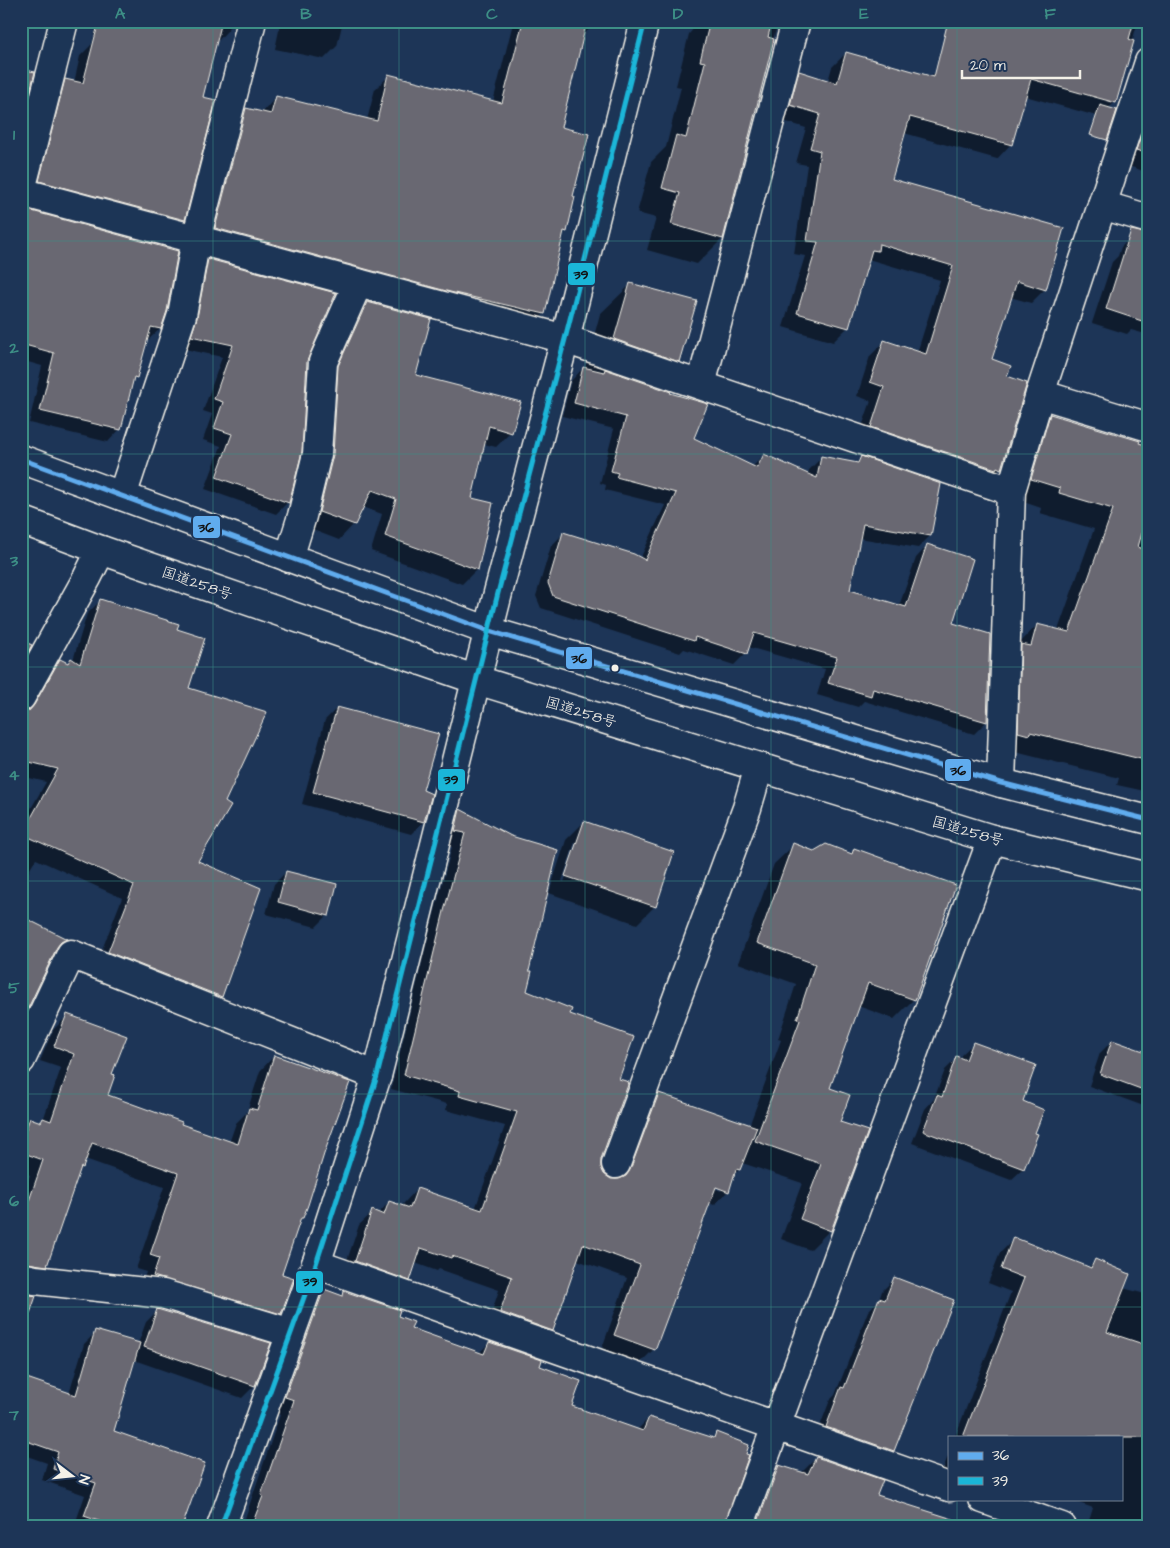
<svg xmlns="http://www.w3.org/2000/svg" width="1170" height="1548" font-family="'Architects Daughter','Klee One',sans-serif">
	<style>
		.shadow { fill: #0007; fill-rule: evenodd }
		.building { fill: #696872; stroke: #f4f1e8 }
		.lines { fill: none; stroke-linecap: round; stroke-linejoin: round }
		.minor-casing { stroke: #f4f1e8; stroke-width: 31 }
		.highway-casing { stroke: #f4f1e8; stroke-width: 31 }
		.minor { stroke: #1d3557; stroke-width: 28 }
		.highway { stroke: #1d3557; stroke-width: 28 }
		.bus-1-casing { stroke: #1d3557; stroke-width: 9 }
		.bus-2-casing { stroke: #1d3557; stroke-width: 9 }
		.bus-1 { stroke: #60acee; stroke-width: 5 }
		.bus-2 { stroke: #1ab6d8; stroke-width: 5 }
		.grid { fill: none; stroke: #3d8f86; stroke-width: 1; stroke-opacity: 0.55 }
		.bus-dot { fill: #f4f1e8; stroke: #1d3557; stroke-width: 2 }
		.labels { text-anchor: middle; stroke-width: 4; stroke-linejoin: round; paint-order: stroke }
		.street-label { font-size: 15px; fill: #f4f1e8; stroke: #1d3557 }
		.line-badge { stroke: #1d3557; stroke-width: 2 }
		.pale-badge-label { font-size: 14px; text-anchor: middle; font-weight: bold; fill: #111 }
		.neatline { fill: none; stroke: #3d8f86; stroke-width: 2 }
		.grid-label { font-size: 16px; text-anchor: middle; font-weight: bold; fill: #3d8f86 }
	</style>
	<rect width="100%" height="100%" fill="#1d3557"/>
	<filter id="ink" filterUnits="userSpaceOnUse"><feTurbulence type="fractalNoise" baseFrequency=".02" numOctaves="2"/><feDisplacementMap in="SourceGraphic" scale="10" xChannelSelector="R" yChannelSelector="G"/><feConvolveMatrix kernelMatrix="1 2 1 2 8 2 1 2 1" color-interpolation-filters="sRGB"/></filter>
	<g filter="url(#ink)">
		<g class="shadow">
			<polygon points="98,21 230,21 228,30 215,44 201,98 184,219 169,234 26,195 52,95 66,81 74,83 80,56 92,44"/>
			<polygon points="281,21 343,21 337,46 324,59 275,49"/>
			<polygon points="517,21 596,21 582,37 560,128 572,197 565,231 563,234 544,314 530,327 202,242 233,122 246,109 262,113 276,97 367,120 375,89 389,76 493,102 512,27"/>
			<polygon points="696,21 778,21 722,239 697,264 647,250 656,218 637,213 651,162 666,147 681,87 676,86 689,34 694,28"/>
			<polygon points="963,21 1138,21 1115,102 1100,117 1025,96 1011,144 997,159 904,133 891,180 1045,289 1031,303 1010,297 991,360 1005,377 1000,468 986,482 857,441 871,401 857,396 870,356 884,342 917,353 940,280 868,259 848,327 833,342 783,327 805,256 794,254 807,165 796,163 806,128 777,119 785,87 799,73 828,81 832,67 846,53 930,77 936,72"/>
			<polygon points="1147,122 1149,122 1149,173 1123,164 1132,136"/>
			<polygon points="21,210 160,329 147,341 146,341 136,377 131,381 120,429 108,442 29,423 42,366 21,360"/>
			<polygon points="1136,233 1149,235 1149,335 1131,330 1127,334 1092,323 1112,262 1118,256 1121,247"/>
			<polygon points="209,260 306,360 288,502 276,514 205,489 221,446 203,440 212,414 203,411 222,357 180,348 197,272"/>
			<polygon points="630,285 678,361 653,387 692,438 752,467 764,455 808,475 809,470 821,458 855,464 861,458 940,484 930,536 918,548 859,538 848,591 899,606 916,558 928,545 951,624 989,635 986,722 974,734 864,701 858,707 817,695 825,669 748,647 746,653 734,665 684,649 680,653 541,608 536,596 551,546 563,534 640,559 665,505 605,490 606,485 600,483 614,429 562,416 571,381 583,368 585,369 600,314"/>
			<polygon points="367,303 415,376 511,432 496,447 484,444 471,499 477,569 462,584 371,551 382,514 362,507 354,524 339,540 305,527 324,382 352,318"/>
			<polygon points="1149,409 1149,792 1117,785 1119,778 1011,751 1018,645 1037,625 1058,630 1094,529 1040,513 1041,508 1012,498 1031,436 1051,416 1144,443 1140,436 1144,414"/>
			<path d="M100,601l76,29 11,59 9,173 63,27 -38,108 -13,13 -112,-45 26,-67 -86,-39 -15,25v-58l25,-44 -25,-6v-62l4,-1 22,-39 13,-13 7,3 4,-4h2l14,-46zM103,949l113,44v3l-114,-45z"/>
			<polygon points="337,708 421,791 430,795 423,822 411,834 302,804 325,720"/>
			<path d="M460,811l68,161 -3,20 43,23 49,64 -17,80 -1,8 4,8 8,5h8l27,-72 13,-14 90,32 32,-86 -3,-1 18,-55 -58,-21 36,-99 20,-19 20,7 35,2 5,-4 60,149 -20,20 -36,-13 -29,82 9,35 -8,107 -20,20 -29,-11 21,-56 -60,-20 -3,7 -7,6 -4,15 -14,14 -5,-2 -55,146 -14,14 -38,-15 25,-70 -50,-18 -25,70 -14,14 -51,-18 12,-36 -60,-21 -2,2 -22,-8 -6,17 -13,13 -54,-18 17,-50 14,-13 5,2 11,-12 13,5 2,-4 13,-14 58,20 30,-83 -59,-16 1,-6 -56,-15 40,-163 21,-79 -10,-3 5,-20zM710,1184l11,4v3l-12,-5z"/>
			<path d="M584,822l71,84 -18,18 -88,-31 17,-53zM575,842h3l-14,40 -2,-1z"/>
			<polygon points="286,872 328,915 316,927 266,914 274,884"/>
			<polygon points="67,1016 111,1075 106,1096 229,1143 236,1123 247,1112 260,1071 274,1056 302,1218 298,1221 280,1274 280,1313 266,1327 140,1290 146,1272 136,1269 164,1187 85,1159 82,1167 78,1171 46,1265 31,1279 21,1278 21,1199 30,1175 21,1172 21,1116 40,1123 43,1120 61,1068 40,1061 53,1030"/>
			<polygon points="1112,1041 1149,1054 1149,1108 1089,1086 1100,1053"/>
			<polygon points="973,1044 1021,1101 1033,1133 1036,1134 1023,1169 1011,1180 912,1143 925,1109 934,1099 945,1070 957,1058 960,1059 961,1055"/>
			<polygon points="1014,1239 1088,1268 1095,1261 1123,1288 1149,1295 1149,1527 1087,1527 1093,1508 1068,1499 1121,1499 1121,1437 955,1437 1011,1292 988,1283 1000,1253"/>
			<polygon points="894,1279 893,1450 881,1462 815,1439 830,1400 835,1395 868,1311 879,1300 882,1291"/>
			<polygon points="324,1290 340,1296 345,1292 396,1317 410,1329 479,1353 489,1343 539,1367 570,1407 637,1430 649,1418 712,1438 717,1434 723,1527 242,1527 280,1415 270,1412 309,1305"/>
			<polygon points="158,1310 269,1344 254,1386 242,1398 134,1360 113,1432 180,1527 74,1527 85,1495 42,1480 47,1463 21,1454 21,1377 69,1394 84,1344 96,1332 138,1344 146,1322"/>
			<polygon points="949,1454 949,1474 942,1471"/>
			<polygon points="816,1458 876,1496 899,1527 747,1527 764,1481 779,1466 801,1473"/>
		</g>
		<g class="building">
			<polygon points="99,21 222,21 203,97 216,100 185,220 39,181 65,79 83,83"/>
			<polygon points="523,21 587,21 561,127 589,134 573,196 575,197 567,232 564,231 545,314 450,292 215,228 246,108 271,114 276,96 377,121 388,74 502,103"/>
			<polygon points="710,21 772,21 768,37 774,39 723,239 671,224 680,193 662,188 676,135 686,138 705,62 700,61"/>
			<polygon points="948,21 1134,21 1129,39 1134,41 1116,103 1031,79 1012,145 910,117 892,179 1064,228 1046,290 1017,281 992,359 1011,366 1007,376 1027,383 1001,469 997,467 996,469 871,427 884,387 870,382 884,340 926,354 953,266 879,244 878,251 872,250 849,328 797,313 818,242 807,241 820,151 810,148 820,114 790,105 799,71 837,83 846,52 934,77"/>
			<polygon points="21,69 35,72 21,126"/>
			<polygon points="1100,105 1117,110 1107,140 1090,135"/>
			<polygon points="1146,120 1149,121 1149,154 1136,150"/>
			<polygon points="21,208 178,251 167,311 161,329 151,327 137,378 134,377 121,430 40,411 54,353 21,344"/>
			<polygon points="1131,230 1149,234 1149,302 1142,321 1106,309"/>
			<polygon points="208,259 336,293 307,361 302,452 289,503 216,477 232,434 214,428 223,402 214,399 233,345 191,336 197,318"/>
			<polygon points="630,283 697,301 679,362 614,339"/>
			<polygon points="367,302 431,319 416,375 521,402 512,433 489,426 472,498 493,503 478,570 385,536 396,499 372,490 355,525 319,512 333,455 338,366"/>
			<polygon points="583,367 604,372 605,369 671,392 670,393 708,404 694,438 757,468 764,454 817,478 821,456 858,463 861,456 941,484 931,536 863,524 850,590 906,607 927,544 973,559 953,623 990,634 987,722 873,689 871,696 828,683 837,657 754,633 747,654 695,637 694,641 553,596 548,583 563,532 634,554 645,560 676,493 616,477 618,473 611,471 626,417 574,403"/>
			<polygon points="1050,414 1140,441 1139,443 1149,446 1149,509 1138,547 1149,551 1149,761 1030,732 1029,735 1018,732 1021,644 1031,646 1037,624 1069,632 1113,509 1059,493 1060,488 1031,479"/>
			<polygon points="100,599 179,624 177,629 205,638 189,688 267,712 225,802 231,806 198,861 261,888 222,997 108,952 134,885 22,834 58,769 21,760 21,713 29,711 34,705 60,659 68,663 71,658 80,664"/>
			<polygon points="21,640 32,645 21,664"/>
			<polygon points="337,707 439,734 423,790 432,794 424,822 313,792"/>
			<polygon points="460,809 511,836 558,850 529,971 532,971 527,991 572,1009 570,1014 634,1037 619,1079 629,1082 601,1159 601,1167 604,1174 611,1179 619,1179 626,1176 630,1170 659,1093 757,1127 740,1170 736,1169 729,1192 716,1187 655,1350 614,1335 640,1265 583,1244 553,1331 500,1312 512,1277 452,1256 451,1258 421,1248 410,1281 355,1261 372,1210 384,1215 389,1201 410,1208 417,1188 482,1210 517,1112 459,1096 460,1091 404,1075 444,911 465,833 455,831"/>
			<polygon points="584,821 674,852 656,907 565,876"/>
			<polygon points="793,843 814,851 826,844 852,854 854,848 956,885 915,1000 868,983 830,1088 850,1095 840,1122 868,1131 831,1231 800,1219 821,1164 755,1141 800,1020 797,1019 815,964 757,943"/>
			<polygon points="286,871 337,884 329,916 278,902"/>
			<polygon points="21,916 67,939 61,942 57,947 21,1023"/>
			<polygon points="67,1014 127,1036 112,1074 115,1075 108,1095 182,1122 181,1124 238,1144 249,1108 257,1110 274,1055 350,1082 324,1154 308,1205 303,1218 301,1218 282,1274 294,1278 281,1314 153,1276 159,1258 150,1255 178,1173 92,1143 83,1168 81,1167 47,1266 21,1262 21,1224 43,1160 21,1152 21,1141 30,1118 41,1122 43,1118 51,1121 74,1054 54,1046"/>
			<polygon points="1112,1040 1149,1053 1149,1092 1100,1074"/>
			<polygon points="973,1042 1036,1065 1023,1101 1044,1110 1035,1133 1038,1134 1024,1169 923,1131 937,1095 942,1097 956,1056 966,1060"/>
			<polygon points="1013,1237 1084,1265 1091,1268 1095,1259 1130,1274 1107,1332 1149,1346 1149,1437 963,1437 1024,1278 1001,1269"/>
			<polygon points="894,1277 954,1300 894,1451 826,1427 841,1387 844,1388 879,1298 885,1300"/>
			<polygon points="324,1289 343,1296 344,1291 400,1310 398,1316 414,1322 411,1328 484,1354 489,1342 542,1360 540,1366 581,1381 572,1406 643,1431 649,1417 714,1438 716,1432 749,1445 746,1454 749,1455 724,1527 251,1527 263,1496 261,1495 294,1400 285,1397"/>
			<polygon points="21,1293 36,1296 26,1325 21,1324"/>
			<polygon points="157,1309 271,1343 255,1386 144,1347"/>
			<polygon points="95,1330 140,1343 114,1431 205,1463 182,1527 116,1527 84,1516 96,1483 53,1469 58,1452 21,1439 21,1376 76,1395"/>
			<polygon points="816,1457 883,1480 877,1495 956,1520 955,1527 756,1527 779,1465 808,1474"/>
		</g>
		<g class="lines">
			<g class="minor-casing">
				<g id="minor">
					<polyline points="21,190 64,21"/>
					<polyline points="21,192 565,339 1011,491"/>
					<polyline points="1102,205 1149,219"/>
					<polyline points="701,385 796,21"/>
					<polyline points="1040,394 1149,427"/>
					<polyline points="122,496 182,315 196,239 252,21"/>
					<polyline points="289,558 302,516 317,454 323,362 358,283"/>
					<polyline points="21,697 87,578 101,550"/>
					<polyline points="1001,783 1011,491 1040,394 1149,62"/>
					<polyline points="21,1060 71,954 377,1076"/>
					<polyline points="616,1164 747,808 759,767"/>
					<polyline points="316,1264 949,1487"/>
					<polyline points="21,1277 35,1280 163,1294 291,1333"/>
					<polyline points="983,1499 1062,1527"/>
					<polyline points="221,1527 316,1264 377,1076 498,593 565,339 645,21"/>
					<polyline points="739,1527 992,839"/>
				</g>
			</g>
			<g class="highway-casing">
				<g id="highway">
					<polyline points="21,459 489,631 1001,783 1149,820"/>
					<polyline points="21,520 101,550 477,680 992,839 1149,877"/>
				</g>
			</g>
			<use href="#minor" class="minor"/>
			<use href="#highway" class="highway"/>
			<g class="bus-1-casing">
				<polyline id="bus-1" points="21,459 489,631 1001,783 1149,820"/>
			</g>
			<g class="bus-2-casing">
				<polyline id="bus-2" points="221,1527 316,1264 377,1076 498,593 565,339 645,21"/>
			</g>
			<use href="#bus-1" class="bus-1"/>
			<use href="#bus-2" class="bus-2"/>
		</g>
	</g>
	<path class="grid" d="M213,21v1506M399,21v1506M585,21v1506M771,21v1506M957,21v1416M21,241h1128M21,454h1128M21,667h1128M21,881h1128M21,1094h1128M21,1307h1128M957,1499v28"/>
	<circle class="bus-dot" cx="615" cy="668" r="4.5"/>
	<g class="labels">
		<g class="street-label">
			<text transform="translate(197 583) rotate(19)" y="5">国道258号</text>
			<text transform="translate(581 712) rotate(17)" y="5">国道258号</text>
			<text transform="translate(968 831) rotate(16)" y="5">国道258号</text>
		</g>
	</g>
	<g class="line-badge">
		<rect x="567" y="262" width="29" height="24" rx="5" fill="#1ab6d8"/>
		<rect x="192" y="515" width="29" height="24" rx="5" fill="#60acee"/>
		<rect x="565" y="646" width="28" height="24" rx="5" fill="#60acee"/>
		<rect x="944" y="758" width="28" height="24" rx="5" fill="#60acee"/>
		<rect x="437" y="768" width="29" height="24" rx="5" fill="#1ab6d8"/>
		<rect x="295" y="1270" width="29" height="24" rx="5" fill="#1ab6d8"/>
	</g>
	<g class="pale-badge-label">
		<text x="581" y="279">39</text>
		<text x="206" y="532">36</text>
		<text x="579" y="663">36</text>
		<text x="958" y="775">36</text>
		<text x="451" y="784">39</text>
		<text x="310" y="1286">39</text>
	</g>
	<rect width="1170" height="1548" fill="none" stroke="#1d3557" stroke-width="55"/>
	<rect x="948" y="1436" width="175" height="65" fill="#1d3557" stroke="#738091"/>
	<rect x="958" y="1452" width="25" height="8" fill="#60acee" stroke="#738091"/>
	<text x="992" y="1460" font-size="15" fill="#f4f1e8">36</text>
	<rect x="958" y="1477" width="25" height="8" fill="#1ab6d8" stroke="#738091"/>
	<text x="992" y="1486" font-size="15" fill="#f4f1e8">39</text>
	<g transform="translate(72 1476) rotate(106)" stroke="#1d3557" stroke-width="4" paint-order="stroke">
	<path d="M0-4L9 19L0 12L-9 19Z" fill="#f4f1e8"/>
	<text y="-8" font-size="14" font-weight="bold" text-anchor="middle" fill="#f4f1e8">N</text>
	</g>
	<path d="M962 70v8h118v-8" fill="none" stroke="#f4f1e8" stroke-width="2.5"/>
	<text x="970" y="70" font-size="15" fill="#f4f1e8" stroke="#1d3557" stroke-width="4" paint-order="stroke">20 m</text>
	<rect x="28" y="28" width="1114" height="1492" class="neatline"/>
	<g class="grid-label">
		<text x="120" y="19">A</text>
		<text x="306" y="19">B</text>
		<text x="492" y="19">C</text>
		<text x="678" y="19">D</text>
		<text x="864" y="19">E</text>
		<text x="1050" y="19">F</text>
		<text x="14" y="140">1</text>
		<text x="14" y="353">2</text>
		<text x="14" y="566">3</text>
		<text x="14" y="780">4</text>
		<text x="14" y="993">5</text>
		<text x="14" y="1206">6</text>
		<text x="14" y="1420">7</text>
	</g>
</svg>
